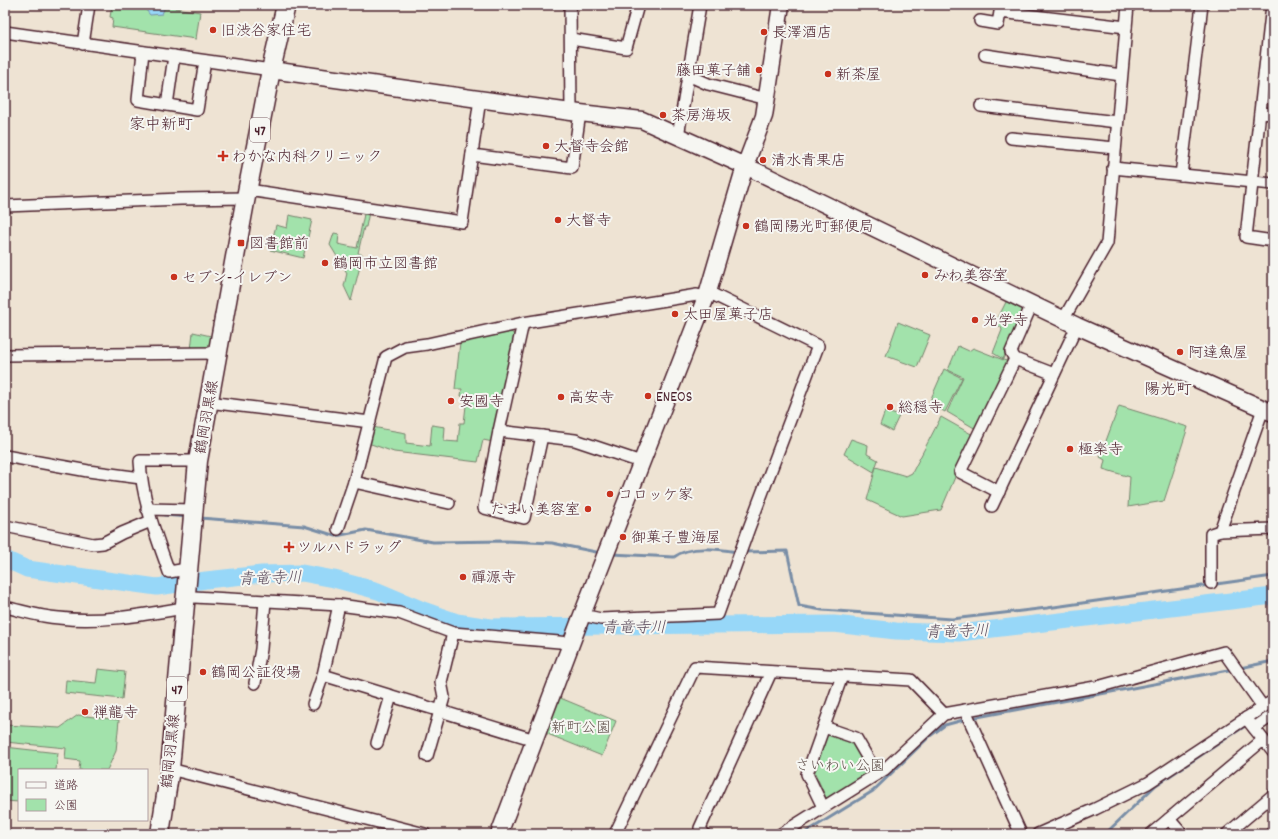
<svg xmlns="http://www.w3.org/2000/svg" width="1278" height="839" font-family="Dekko,'Klee One',sans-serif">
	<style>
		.green { fill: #a2e2ab; stroke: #76806b }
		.water { fill: #97d7f8; stroke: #788da6 }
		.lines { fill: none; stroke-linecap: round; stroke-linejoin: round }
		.stream { stroke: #788da6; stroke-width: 3 }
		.river { stroke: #97d7f8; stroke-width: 17 }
		.street-casing { stroke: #4a1f2b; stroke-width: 14 }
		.secondary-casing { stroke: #4a1f2b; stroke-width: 19 }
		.primary-casing { stroke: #4a1f2b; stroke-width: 21 }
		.street { stroke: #f6f6f2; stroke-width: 11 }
		.secondary { stroke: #f6f6f2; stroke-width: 16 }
		.primary { stroke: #f6f6f2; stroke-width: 18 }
		.poi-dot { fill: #c8321e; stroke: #f6f6f2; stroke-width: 1.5 }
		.labels { text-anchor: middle; stroke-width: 4; stroke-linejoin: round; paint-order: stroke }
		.shield { fill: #f6f6f2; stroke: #7e6067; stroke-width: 1 }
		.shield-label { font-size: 14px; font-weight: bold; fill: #4a1f2b }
		.poi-label { font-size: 15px; fill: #4a1f2b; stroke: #f6f6f2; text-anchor: start }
		.street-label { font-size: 15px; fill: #4a1f2b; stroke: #f6f6f2 }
		.park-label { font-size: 15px; fill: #60504b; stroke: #f6f6f2 }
		.neighbourhood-label { font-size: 16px; fill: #4a1f2b; stroke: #f6f6f2 }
		.water-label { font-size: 16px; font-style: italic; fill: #5d4d5e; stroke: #f6f6f2 }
	</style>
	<rect width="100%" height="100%" fill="#eee3d3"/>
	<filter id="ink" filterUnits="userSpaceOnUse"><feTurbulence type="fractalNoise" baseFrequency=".025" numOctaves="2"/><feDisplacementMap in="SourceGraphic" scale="8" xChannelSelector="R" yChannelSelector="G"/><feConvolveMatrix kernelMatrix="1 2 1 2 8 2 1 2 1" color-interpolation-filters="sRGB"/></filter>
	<g filter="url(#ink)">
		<g class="green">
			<polygon points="112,5 176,5 175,8 200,12 196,39 112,27 113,18 110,17"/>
			<polygon points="359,210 369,212 366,227 364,227 358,253 363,255 351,301 344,286 347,273 330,245 334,233 339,234 338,244 357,248 364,214 359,213"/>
			<polygon points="289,215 312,220 303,258 270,250 276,225 287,228"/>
			<polygon points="1009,296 1029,306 1003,359 993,353 1002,330 1001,327 995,324"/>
			<polygon points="898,322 930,335 917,367 886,356"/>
			<polygon points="193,332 211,336 209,351 191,350"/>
			<polygon points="511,332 515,335 493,442 483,440 478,462 394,452 368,443 372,427 406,433 406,443 430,446 432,425 445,427 444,441 458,442 460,423 464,423 467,397 461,396 462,389 455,389 460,342"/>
			<polygon points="958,346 969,351 973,348 1006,361 1009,355 1011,359 976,429 947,412 963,377 948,370"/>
			<polygon points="944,369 962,378 945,412 929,403"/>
			<polygon points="1119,406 1188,427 1164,501 1128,507 1130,477 1103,469 1105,460 1100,457"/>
			<polygon points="885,411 899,416 892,431 880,425"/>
			<polygon points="941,417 973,435 941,510 902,516 867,500 876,467 906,476 912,473"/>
			<polygon points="851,439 868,445 867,454 878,460 874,472 844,454"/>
			<polygon points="98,669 125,672 122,699 65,693 66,680 96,683"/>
			<polygon points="558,697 616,721 602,756 545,733"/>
			<polygon points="78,715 119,720 116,751 107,770 79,770 80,761 65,759 66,748 5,742 5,725 60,728"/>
			<polygon points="826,732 853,741 872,772 828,802 814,771"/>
			<polygon points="5,747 58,753 56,770 19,770 19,802 5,801"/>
		</g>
		<polygon class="water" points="145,5 165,5 165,7 162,14 150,15 146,10"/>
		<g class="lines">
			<g class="stream">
				<polyline points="164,515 188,517"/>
				<polyline points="200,518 304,526 336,536 366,530 433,542 506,541 552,543 601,553"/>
				<polyline points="743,552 787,551 799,606 822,610 952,619 1047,608 1273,576"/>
				<path d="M611,554l63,3c16,-12 44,-8 63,-5"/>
				<polyline points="1240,668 1273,661"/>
				<polyline points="972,718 1234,669"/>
				<polyline points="1253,721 1273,708"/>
				<polyline points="803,834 873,791 930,736 945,725 967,719"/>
				<polyline points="1105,834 1156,785 1248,724"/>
			</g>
			<polyline class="river" points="5,559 27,569 157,587 206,580 262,574 302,573 334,579 378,591 423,610 457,622 490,627 834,624 896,631 959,633 1273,596"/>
			<g class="street-casing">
				<g id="street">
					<polyline points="570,5 571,112"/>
					<polyline points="1272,5 1246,237 1273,241"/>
					<polyline points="980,21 998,24 1000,12 1126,27"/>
					<polyline points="5,32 271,70"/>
					<polyline points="571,39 626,48 638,5"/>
					<polyline points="83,44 89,5"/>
					<polyline points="143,52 138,100 197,110 205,61"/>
					<polyline points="985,55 1121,75"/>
					<polyline points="688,75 708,84 767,99"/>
					<polyline points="167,105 174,56"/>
					<polyline points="981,106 1117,122"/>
					<polyline points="1260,113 1273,114"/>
					<polyline points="678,136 700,5"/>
					<polyline points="1011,138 1115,148"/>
					<polyline points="472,155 572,168 580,113"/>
					<polyline points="1113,168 1273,184"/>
					<polyline points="1181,175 1202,5"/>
					<polyline points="248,190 462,222 480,99"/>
					<polyline points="5,206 181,199 246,198"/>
					<polyline points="1063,320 1107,243 1128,5"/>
					<polyline points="523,323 499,431 484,508 524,518 542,436"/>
					<polyline points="5,355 217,353"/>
					<polyline points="1015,359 1054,374"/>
					<polyline points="208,402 370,422"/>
					<polyline points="499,431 575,440 641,462"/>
					<polyline points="5,456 88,471 141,478"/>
					<polyline points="354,482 449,503"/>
					<polyline points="999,492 960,472 1015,359 1011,352 1032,304"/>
					<polyline points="992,506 1077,326"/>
					<polyline points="147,509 193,510"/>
					<polyline points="5,526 93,544 103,543 122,533 151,521"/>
					<polyline points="338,529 354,482 386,357 405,347 427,344 523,323 697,295 706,297"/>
					<polyline points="1220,531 1263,409"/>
					<path d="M187,569l-18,3c-13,-37 -27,-72 -29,-111h58"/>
					<polyline points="1211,583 1211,534 1220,531 1273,529"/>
					<polyline points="194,597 339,605 399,613 453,633 571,643"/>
					<polyline points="339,605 323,675 535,740"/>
					<path d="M5,607c18,4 35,10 54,11 40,5 84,-3 124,-10"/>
					<polyline points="582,615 601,619 718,614 749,528 818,346 708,292"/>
					<polyline points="255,683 261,649 265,601"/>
					<polyline points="313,704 323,675"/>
					<polyline points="1263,707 1273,701"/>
					<polyline points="965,710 1021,834"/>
					<polyline points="1246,718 1273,752"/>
					<polyline points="824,727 856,738 877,774"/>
					<polyline points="1254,728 1273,715"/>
					<polyline points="377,743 391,696"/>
					<polyline points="427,756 444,697 441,682 453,633"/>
					<polyline points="170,769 425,834"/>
					<polyline points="823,807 807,774 842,676"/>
					<polyline points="1169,819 1182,834"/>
					<polyline points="615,834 695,667 911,680 944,714"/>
					<polyline points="704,834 700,828 771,672"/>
					<polyline points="781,834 885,769 944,714 1101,686 1224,652 1263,707 1148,783 1095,809 1038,834"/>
					<polyline points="1151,834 1263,740"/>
					<polyline points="1227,834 1273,795"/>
					<polyline points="1271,834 1273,832"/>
				</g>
			</g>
			<g class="secondary-casing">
				<g id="secondary">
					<polyline points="271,70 571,112 642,120 756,171 1077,326 1273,413"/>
					<polyline points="499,834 582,615 708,292 745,166 764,116 781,5"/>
				</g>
			</g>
			<g class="primary-casing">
				<polyline id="primary" points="160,834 170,769 198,461 245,202 271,70 286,5"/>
			</g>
			<use href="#street" class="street"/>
			<use href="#secondary" class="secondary"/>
			<use href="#primary" class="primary"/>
		</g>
	</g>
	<g class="poi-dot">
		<circle cx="213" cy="30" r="4"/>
		<circle cx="764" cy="32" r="4"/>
		<circle cx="759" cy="70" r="4"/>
		<circle cx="828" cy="74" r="4"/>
		<circle cx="663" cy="115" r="4"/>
		<circle cx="546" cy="146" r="4"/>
		<path d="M221 150h4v4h4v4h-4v4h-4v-4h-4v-4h4z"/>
		<circle cx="763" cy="160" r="4"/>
		<circle cx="558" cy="220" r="4"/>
		<circle cx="746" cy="226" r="4"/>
		<rect x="237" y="239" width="8" height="8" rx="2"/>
		<circle cx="325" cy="263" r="4"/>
		<circle cx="925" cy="275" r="4"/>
		<circle cx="174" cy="277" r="4"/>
		<circle cx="675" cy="314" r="4"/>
		<circle cx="975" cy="320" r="4"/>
		<circle cx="1180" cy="352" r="4"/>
		<circle cx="648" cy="396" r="4"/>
		<circle cx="561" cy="397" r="4"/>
		<circle cx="451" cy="401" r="4"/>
		<circle cx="890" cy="407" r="4"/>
		<circle cx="1070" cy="449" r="4"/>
		<circle cx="610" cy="494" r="4"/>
		<circle cx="588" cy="509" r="4"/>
		<circle cx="623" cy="537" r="4"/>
		<path d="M287 541h4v4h4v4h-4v4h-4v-4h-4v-4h4z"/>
		<circle cx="463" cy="577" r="4"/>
		<circle cx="203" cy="672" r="4"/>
		<circle cx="85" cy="712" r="4"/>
	</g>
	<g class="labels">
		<g class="shield">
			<rect x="250" y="118" width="20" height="24" rx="3"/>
			<rect x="167" y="677" width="20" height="24" rx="3"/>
		</g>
		<g class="shield-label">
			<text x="260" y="135">47</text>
			<text x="177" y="694">47</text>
		</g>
		<g class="poi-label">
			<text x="221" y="35">旧渋谷家住宅</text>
			<text x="772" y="37">長澤酒店</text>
			<text x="751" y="75" text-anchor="end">藤田菓子舗</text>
			<text x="836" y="79">新茶屋</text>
			<text x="671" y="120">茶房海坂</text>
			<text x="554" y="151">大督寺会館</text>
			<text x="232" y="161">わかな内科クリニック</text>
			<text x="771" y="165">清水青果店</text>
			<text x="566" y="225">大督寺</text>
			<text x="754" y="231">鶴岡陽光町郵便局</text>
			<text x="249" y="248">図書館前</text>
			<text x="333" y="268">鶴岡市立図書館</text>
			<text x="933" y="280">みわ美容室</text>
			<text x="182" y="282">セブン-イレブン</text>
			<text x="683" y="319">太田屋菓子店</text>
			<text x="983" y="325">光学寺</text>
			<text x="1188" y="357">阿達魚屋</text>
			<text x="656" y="401">ENEOS</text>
			<text x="569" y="402">高安寺</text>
			<text x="459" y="406">安國寺</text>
			<text x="898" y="412">総穏寺</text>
			<text x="1078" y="454">極楽寺</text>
			<text x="618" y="499">コロッケ家</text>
			<text x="580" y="514" text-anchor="end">たまい美容室</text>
			<text x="631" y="542">御菓子豊海屋</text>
			<text x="297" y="552">ツルハドラッグ</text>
			<text x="471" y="582">禪源寺</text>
			<text x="211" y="677">鶴岡公証役場</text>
			<text x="93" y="717">禅龍寺</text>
		</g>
		<g class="street-label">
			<text transform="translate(206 417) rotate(-80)" y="5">鶴岡羽黒線</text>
			<text transform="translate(170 751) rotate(-84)" y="5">鶴岡羽黒線</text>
		</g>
		<g class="park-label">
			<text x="581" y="732">新町公園</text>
			<text x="840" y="770">さいわい公園</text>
		</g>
		<g class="neighbourhood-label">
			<text x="161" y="129">家中新町</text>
			<text x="1168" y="394">陽光町</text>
		</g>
		<g class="water-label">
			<text transform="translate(270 577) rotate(-2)" y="6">青竜寺川</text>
			<text x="634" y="632">青竜寺川</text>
			<text transform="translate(957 630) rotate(-2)" y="6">青竜寺川</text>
		</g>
	</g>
	<rect width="1278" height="839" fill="none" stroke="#f6f6f2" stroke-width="20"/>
	<rect x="10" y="10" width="1258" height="819" fill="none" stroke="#4a1f2b" stroke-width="1.5" filter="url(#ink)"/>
	<rect x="18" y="769" width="130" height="52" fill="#f6f6f2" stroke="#b1a0a2"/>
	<rect x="26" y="782" width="20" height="6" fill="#f6f6f2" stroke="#b1a0a2"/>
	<text x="54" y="789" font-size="12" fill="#4a1f2b">道路</text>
	<rect x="26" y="799" width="20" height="12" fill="#a2e2ab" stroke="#b1a0a2"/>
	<text x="54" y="809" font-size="12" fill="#4a1f2b">公園</text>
</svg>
